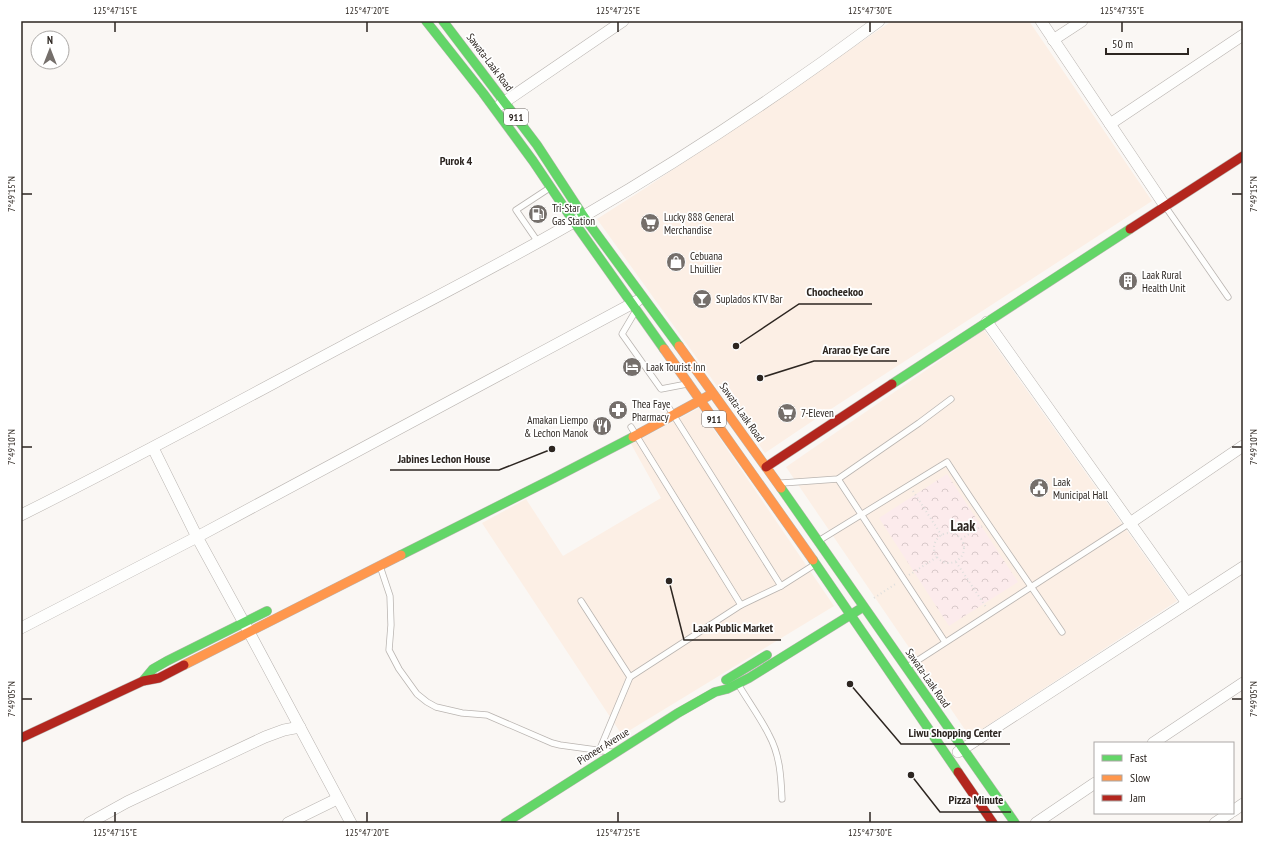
<svg xmlns="http://www.w3.org/2000/svg" width="1264" height="844" font-family="'PT Sans Narrow',sans-serif">
	<style>
		.built { fill: #fcefe5 }
		.park { fill: url(#park-crowns) }
		.lines { fill: none; stroke-linecap: round; stroke-linejoin: round }
		.lane-casing { stroke: #b9b4b0; stroke-width: 7 }
		.street-casing { stroke: #b9b4b0; stroke-width: 12 }
		.fast-casing { stroke: #b9b4b0; stroke-width: 10 }
		.slow-casing { stroke: #b9b4b0; stroke-width: 10 }
		.jam-casing { stroke: #b9b4b0; stroke-width: 10 }
		.path { stroke: #dededc; stroke-width: 2; stroke-dasharray: 1 3; stroke-linecap: butt }
		.lane { stroke: #fefefd; stroke-width: 5.5 }
		.street { stroke: #fefefd; stroke-width: 11 }
		.fast { stroke: #63d668; stroke-width: 9 }
		.slow { stroke: #ff974d; stroke-width: 9 }
		.jam { stroke: #b3261e; stroke-width: 9 }
		.ticks { fill: none; stroke: #2d2621; stroke-width: 1.5 }
		.labels { text-anchor: middle; stroke-width: 3.5; stroke-linejoin: round; paint-order: stroke }
		.shield { fill: #fff; stroke: #6c6764; stroke-width: 1 }
		.shield-label { font-size: 10px; font-weight: bold; fill: #2d2621 }
		.street-label { font-size: 11px; fill: #2d2621; stroke: #fff }
		.poi-label { font-size: 11px; fill: #2d2621; stroke: #fff; text-anchor: start }
		.neighbourhood-label { font-size: 12px; font-weight: bold; fill: #2d2621; stroke: #fff }
		.district-label { font-size: 15px; font-weight: bold; fill: #2d2621; stroke: #fff }
		.leader { fill: none; stroke: #2d2621; stroke-width: 1.5 }
		.callout-dot { fill: #2d2621; stroke: #fff; stroke-width: 1.5 }
		.callout-label { font-size: 12px; text-anchor: middle; font-weight: bold; fill: #2d2621; stroke: #fff; stroke-width: 3.5; stroke-linejoin: round; paint-order: stroke }
		.neatline { fill: none; stroke: #2d2621; stroke-width: 1.5 }
		.ticks-label { font-size: 10px; text-anchor: middle; fill: #2d2621 }
	</style>
	<defs>
		<pattern id="park-crowns" width="20" height="18" patternUnits="userSpaceOnUse"><rect width="20" height="18" fill="#fcebec"/><path d="M2 6a3 3 0 1 1 6 0M12 15a3 3 0 1 1 6 0" fill="none" stroke="#d8c9ca"/></pattern>
	</defs>
	<rect width="100%" height="100%" fill="#faf7f4"/>
	<g class="built">
		<polygon points="892,21 1029,21 1152,201 811,422 765,453 597,219 647,187"/>
		<polygon points="984,330 1177,601 970,737 786,467"/>
		<polygon points="699,408 834,606 622,735 482,523 526,499 563,556 661,498 631,444"/>
	</g>
	<polygon class="park" points="947,474 1018,582 949,626 879,518"/>
	<g class="lines">
		<g class="lane-casing">
			<g id="lane">
				<polyline points="1165,206 1228,297"/>
				<polyline points="538,242 516,210 548,189"/>
				<polyline points="635,312 622,334 661,389 687,384"/>
				<polyline points="669,408 781,586"/>
				<polyline points="631,427 741,605"/>
				<polyline points="838,479 945,642"/>
				<polyline points="782,483 838,479 919,423 951,399"/>
				<path d="M820,540l127,-78c37,58 77,113 115,170"/>
				<polyline points="380,566 390,596 391,625 389,650 399,669 417,694 427,702 436,707 462,713 487,715 552,743 560,745 611,752"/>
				<polyline points="581,601 630,677"/>
				<polyline points="909,666 1130,523"/>
				<path d="M738,684c10,17 22,33 31,51 11,20 12,42 13,64"/>
				<polyline points="599,751 630,677 741,605 781,586 814,565"/>
			</g>
		</g>
		<g class="street-casing">
			<g id="street">
				<polyline points="1041,21 1165,206"/>
				<polyline points="1053,40 1082,21"/>
				<polyline points="500,105 623,21"/>
				<polyline points="1110,124 1243,35"/>
				<polyline points="987,322 1187,603"/>
				<polyline points="153,448 197,537 249,632 351,823"/>
				<path d="M21,515c109,-54 215,-112 322,-169 81,-43 163,-84 241,-130 102,-59 201,-125 295,-195"/>
				<polyline points="1130,523 1243,446"/>
				<polyline points="21,628 197,537 637,301"/>
				<polyline points="1153,743 1243,683"/>
				<polyline points="958,752 1243,567"/>
				<polyline points="1233,811 1243,804"/>
				<polyline points="89,823 127,802 265,737 284,730 300,727"/>
				<polyline points="288,823 337,799"/>
				<polyline points="1036,823 1095,783"/>
				<polyline points="1215,823 1230,813"/>
			</g>
		</g>
		<g class="fast-casing">
			<g id="fast">
				<polyline points="426,21 483,93 533,161 574,222 664,349"/>
				<polyline points="443,21 537,145 584,217 679,346"/>
				<polyline points="892,384 1130,229"/>
				<polyline points="781,488 1015,823"/>
				<polyline points="401,555 554,478 633,437"/>
				<polyline points="813,560 958,772"/>
				<polyline points="726,680 767,655"/>
				<polyline points="143,681 153,669 167,661 267,611"/>
				<polyline points="505,823 678,713 715,692 727,689 749,678 860,609"/>
			</g>
		</g>
		<g class="slow-casing">
			<g id="slow">
				<polyline points="679,346 781,488"/>
				<polyline points="664,349 813,560"/>
				<polyline points="633,437 710,395"/>
				<polyline points="184,665 401,555"/>
			</g>
		</g>
		<g class="jam-casing">
			<g id="jam">
				<polyline points="1130,229 1243,156"/>
				<polyline points="766,467 892,384"/>
				<polyline points="21,738 143,681 159,678 184,665"/>
				<polyline points="958,772 993,823"/>
			</g>
		</g>
		<g class="path">
			<polyline points="913,491 942,536"/>
			<circle cx="949" cy="548" r="15"/>
			<polyline points="961,539 982,526"/>
			<polyline points="956,562 986,607"/>
			<polyline points="909,575 937,557"/>
			<polyline points="874,598 897,583"/>
		</g>
		<use href="#lane" class="lane"/>
		<use href="#street" class="street"/>
		<use href="#fast" class="fast"/>
		<use href="#slow" class="slow"/>
		<use href="#jam" class="jam"/>
	</g>
	<path class="ticks" d="M115,22v10M367,22v10M618,22v10M870,22v10M1122,22v10M22,194h10M1232,194h10M22,447h10M1232,447h10M22,699h10M1232,699h10M115,812v10M367,812v10M618,812v10M870,812v10"/>
	<defs>
		<g id="fuel-disc" transform="scale(1)"><circle r="9.5" fill="#756f6b" stroke="#fff"/><path d="M-5.5-6h7V0h2V4h1.3V-2.5L3-4.5l.8-.8L6-3V5H2.5V1h-1V6h-7ZM-4.2-4.7v3.2H.2V-4.7Z" fill="#fff"/></g>
		<g id="supermarket-disc" transform="scale(1)"><circle r="9.5" fill="#756f6b" stroke="#fff"/><path d="M-6-5.5h2.5l.6 2H6L4.5 2H-2.5L-4.4-4H-6ZM-1.5 3.2a1.3 1.3 0 1 0 .1 0ZM3 3.2a1.3 1.3 0 1 0 .1 0Z" fill="#fff"/></g>
		<g id="shop-disc" transform="scale(1)"><circle r="9.5" fill="#756f6b" stroke="#fff"/><path d="M-5-2.5h2.3a2.7 3.5 0 0 1 5.4 0H5L5.5 6h-11ZM-1.5-2.5h3a1.5 2.3 0 0 0-3 0Z" fill="#fff"/></g>
		<g id="building-disc" transform="scale(1)"><circle r="9.5" fill="#756f6b" stroke="#fff"/><path d="M-4-6H4V6H1V3H-1V6H-4ZM-2.5-4.3h1.7v1.8h-1.7ZM.8-4.3h1.7v1.8H.8ZM-2.5-1h1.7V.8h-1.7ZM.8-1h1.7V.8H.8Z" fill="#fff"/></g>
		<g id="bar-disc" transform="scale(1)"><circle r="9.5" fill="#756f6b" stroke="#fff"/><path d="M-6-5H6L.8 .8V4.5H3.5V6h-7V4.5H-.8V.8Z" fill="#fff"/></g>
		<g id="hotel-disc" transform="scale(1)"><circle r="9.5" fill="#756f6b" stroke="#fff"/><path d="M-6-4.5h1.5V1H6V5H4.5V3h-9V5H-6ZM-4 0a1.8 1.8 0 1 1 3.6 0ZM.5 0V-2.5h3Q6-2.5 6 0Z" fill="#fff"/></g>
		<g id="pharmacy-disc" transform="scale(1)"><circle r="9.5" fill="#756f6b" stroke="#fff"/><path d="M-2-6h4v4h4v4h-4v4h-4v-4h-4v-4h4Z" fill="#fff"/></g>
		<g id="restaurant-disc" transform="scale(1)"><circle r="9.5" fill="#756f6b" stroke="#fff"/><path d="M-5-6h1v4h1v-4h1v4h1v-4h1v5L-1.5 .5V6h-2V.5L-5-1ZM5-6V6H3V1.5H1.5Q1.5-4 5-6Z" fill="#fff"/></g>
		<g id="civic-disc" transform="scale(1)"><circle r="9.5" fill="#756f6b" stroke="#fff"/><path d="M-.6-6.5H3V-4.5H.6V-3L4-1V1h2V6H-6V1h2V-1L-.6-3ZM-1.2 2.5V6h2.4V2.5Z" fill="#fff"/></g>
	</defs>
	<g fill-rule="evenodd">
		<use href="#fuel-disc" x="538" y="214"/>
		<use href="#supermarket-disc" x="650" y="223"/>
		<use href="#shop-disc" x="676" y="262"/>
		<use href="#building-disc" x="1128" y="281"/>
		<use href="#bar-disc" x="702" y="299"/>
		<use href="#hotel-disc" x="632" y="367"/>
		<use href="#pharmacy-disc" x="618" y="410"/>
		<use href="#supermarket-disc" x="787" y="413"/>
		<use href="#restaurant-disc" x="602" y="426"/>
		<use href="#civic-disc" x="1039" y="488"/>
	</g>
	<g class="labels">
		<g class="shield">
			<rect x="504" y="109" width="24" height="16" rx="3"/>
			<rect x="702" y="411" width="24" height="16" rx="3"/>
		</g>
		<g class="shield-label">
			<text x="516" y="121">911</text>
			<text x="714" y="423">911</text>
		</g>
		<g class="street-label">
			<text transform="translate(490 62) rotate(53)" y="4">Sawata-Laak Road</text>
			<text transform="translate(742 412) rotate(55)" y="4">Sawata-Laak Road</text>
			<text transform="translate(928 678) rotate(55)" y="4">Sawata-Laak Road</text>
			<text transform="translate(603 746) rotate(-32)" y="4">Pioneer Avenue</text>
		</g>
		<g class="poi-label">
			<text x="552" y="212">Tri-Star<tspan x="552" dy="13">Gas Station</tspan></text>
			<text x="664" y="221">Lucky 888 General<tspan x="664" dy="13">Merchandise</tspan></text>
			<text x="690" y="260">Cebuana<tspan x="690" dy="13">Lhuillier</tspan></text>
			<text x="1142" y="279">Laak Rural<tspan x="1142" dy="13">Health Unit</tspan></text>
			<text x="716" y="303">Suplados KTV Bar</text>
			<text x="646" y="371">Laak Tourist Inn</text>
			<text x="632" y="408">Thea Faye<tspan x="632" dy="13">Pharmacy</tspan></text>
			<text x="801" y="417">7-Eleven</text>
			<text x="588" y="424" text-anchor="end">Amakan Liempo<tspan x="588" dy="13">&amp; Lechon Manok</tspan></text>
			<text x="1053" y="486">Laak<tspan x="1053" dy="13">Municipal Hall</tspan></text>
		</g>
		<g class="neighbourhood-label">
			<text x="456" y="165">Purok 4</text>
		</g>
		<g class="district-label">
			<text x="963" y="531">Laak</text>
		</g>
	</g>
	<path class="leader" d="M736 346L799 304H872M760 378L814 361H897M552 449L499 470H390M669 581L684 640H781M850 684L901 744H1010M911 775L940 812H1011"/>
	<g class="callout-dot">
		<circle cx="736" cy="346" r="4"/>
		<circle cx="760" cy="378" r="4"/>
		<circle cx="552" cy="449" r="4"/>
		<circle cx="669" cy="581" r="4"/>
		<circle cx="850" cy="684" r="4"/>
		<circle cx="911" cy="775" r="4"/>
	</g>
	<g class="callout-label">
		<text x="835" y="296">Choocheekoo</text>
		<text x="856" y="354">Ararao Eye Care</text>
		<text x="444" y="463">Jabines Lechon House</text>
		<text x="733" y="632">Laak Public Market</text>
		<text x="955" y="737">Liwu Shopping Center</text>
		<text x="976" y="804">Pizza Minute</text>
	</g>
	<rect width="1264" height="844" fill="none" stroke="#ffffff" stroke-width="44"/>
	<rect x="1094" y="742" width="140" height="72" fill="#ffffff" stroke="#aba8a6"/>
	<rect x="1102" y="755" width="20" height="6" fill="#63d668" stroke="#aba8a6"/>
	<text x="1130" y="762" font-size="12" fill="#2d2621">Fast</text>
	<rect x="1102" y="775" width="20" height="6" fill="#ff974d" stroke="#aba8a6"/>
	<text x="1130" y="782" font-size="12" fill="#2d2621">Slow</text>
	<rect x="1102" y="795" width="20" height="6" fill="#b3261e" stroke="#aba8a6"/>
	<text x="1130" y="802" font-size="12" fill="#2d2621">Jam</text>
	<g transform="translate(50 50)"><circle r="19" fill="#ffffff" stroke="#aba8a6"/>
	<path d="M0-3L7 15L0 10L-7 15Z" fill="#756f6b"/>
	<text y="-6" font-size="11" font-weight="bold" text-anchor="middle" fill="#2d2621">N</text>
	</g>
	<path d="M1106 48v6h82v-6" fill="none" stroke="#2d2621" stroke-width="2"/>
	<text x="1112" y="48" font-size="12" fill="#2d2621" stroke="#ffffff" stroke-width="3" paint-order="stroke">50 m</text>
	<rect x="22" y="22" width="1220" height="800" class="neatline"/>
	<g class="ticks-label">
		<text x="115" y="14">125°47'15"E</text>
		<text x="367" y="14">125°47'20"E</text>
		<text x="618" y="14">125°47'25"E</text>
		<text x="870" y="14">125°47'30"E</text>
		<text x="1122" y="14">125°47'35"E</text>
		<text transform="translate(11 194) rotate(-90)" y="4">7°49'15"N</text>
		<text transform="translate(1253 194) rotate(-90)" y="4">7°49'15"N</text>
		<text transform="translate(11 447) rotate(-90)" y="4">7°49'10"N</text>
		<text transform="translate(1253 447) rotate(-90)" y="4">7°49'10"N</text>
		<text transform="translate(11 699) rotate(-90)" y="4">7°49'05"N</text>
		<text transform="translate(1253 699) rotate(-90)" y="4">7°49'05"N</text>
		<text x="115" y="836">125°47'15"E</text>
		<text x="367" y="836">125°47'20"E</text>
		<text x="618" y="836">125°47'25"E</text>
		<text x="870" y="836">125°47'30"E</text>
	</g>
</svg>
